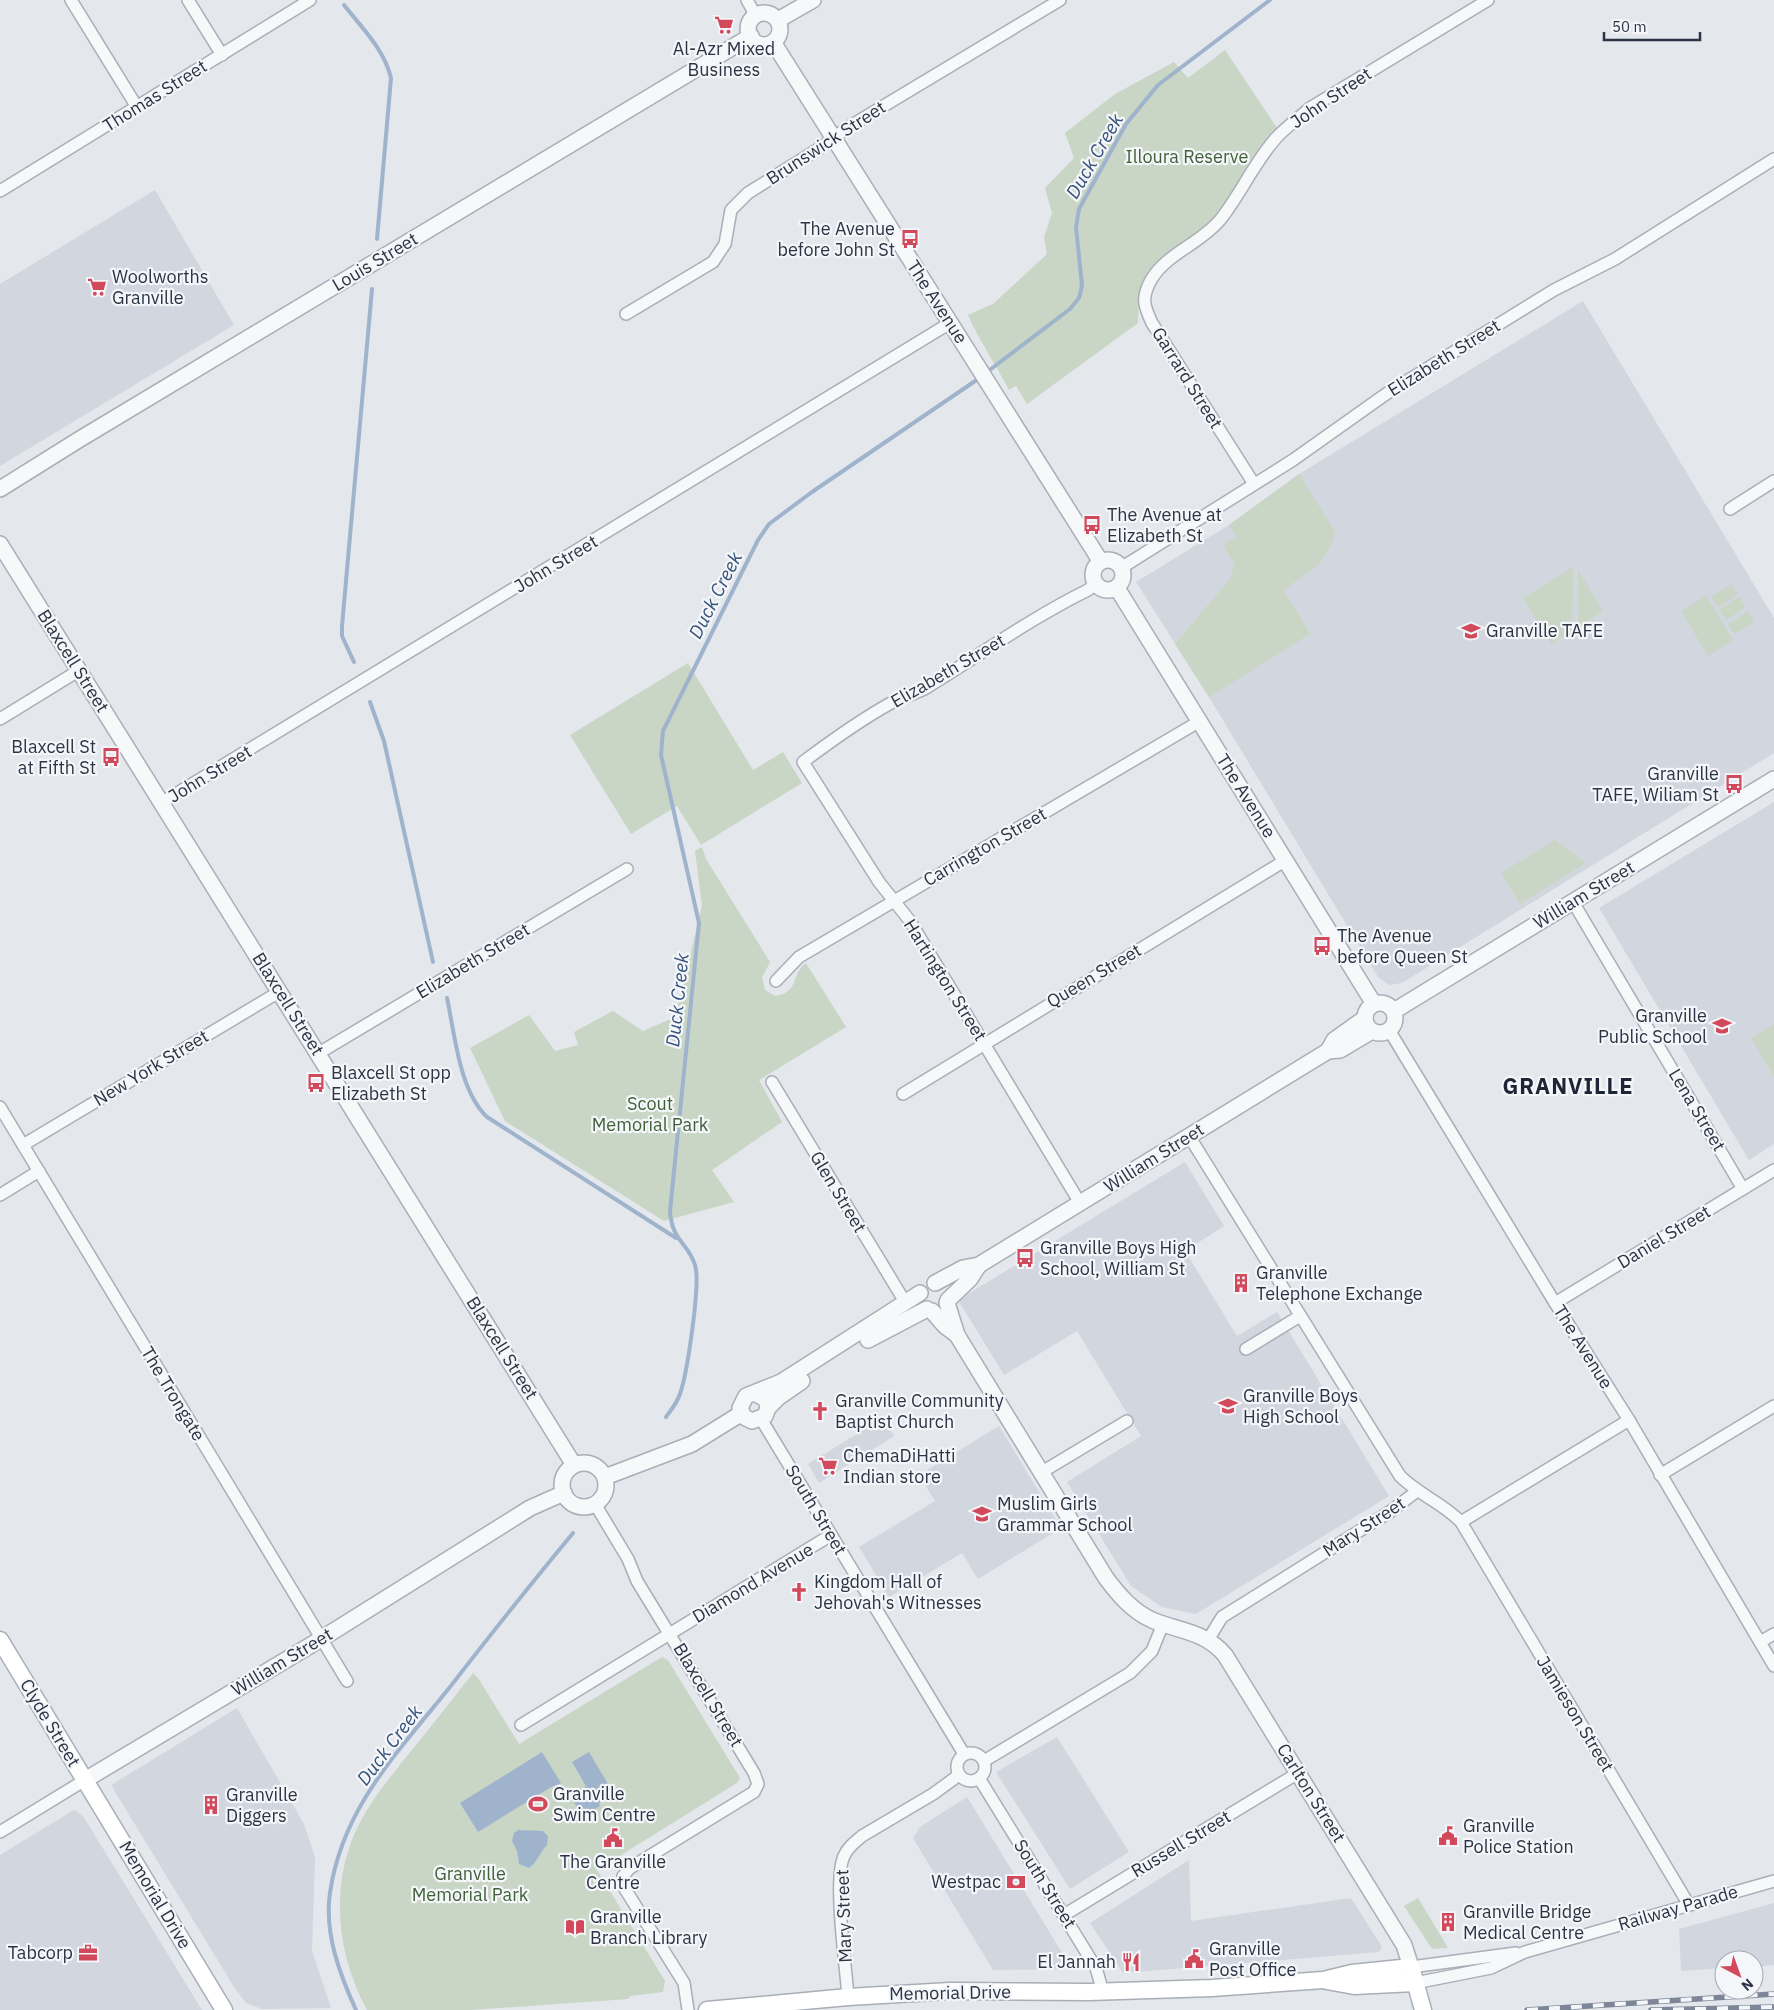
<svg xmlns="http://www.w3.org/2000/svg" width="1774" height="2010" font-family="'IBM Plex Sans',sans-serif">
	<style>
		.built { fill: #d2d6de }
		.green { fill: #c9d6c5 }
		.water { fill: #9fb4cc }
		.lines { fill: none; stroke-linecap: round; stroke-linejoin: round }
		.stream { stroke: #9fb4cc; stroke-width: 4 }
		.minor-casing { stroke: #a9aeb7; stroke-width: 14 }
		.tertiary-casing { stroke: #a9aeb7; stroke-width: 18 }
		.secondary-casing { stroke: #a9aeb7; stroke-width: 19 }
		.minor { stroke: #f7f8fa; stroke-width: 11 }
		.tertiary { stroke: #f7f8fa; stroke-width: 15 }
		.secondary { stroke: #fff; stroke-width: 16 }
		.rail-casing { stroke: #7d8696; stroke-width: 5.5 }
		.rail { stroke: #f4f6f9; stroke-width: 4; stroke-dasharray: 11; stroke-linecap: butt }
		.labels { text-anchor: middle; stroke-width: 4.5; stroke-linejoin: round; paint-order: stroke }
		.poi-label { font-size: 18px; fill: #2b3445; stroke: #f4f6f9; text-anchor: start }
		.street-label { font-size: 18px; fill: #2b3445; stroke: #f4f6f9 }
		.park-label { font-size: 18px; fill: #3f6138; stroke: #f4f6f9 }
		.water-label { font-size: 19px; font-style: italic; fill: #34527a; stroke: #f4f6f9 }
		.district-label { font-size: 22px; font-weight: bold; letter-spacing: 1px; fill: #1d2536; stroke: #f4f6f9 }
	</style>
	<rect width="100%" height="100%" fill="#e4e7ec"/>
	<g class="built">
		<polygon points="155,190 234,325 0,466 0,284"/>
		<polygon points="1583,301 1774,618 1774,753 1402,983 1389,985 1378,977 1209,697 1136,582 1229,525 1299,474"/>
		<polygon points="1774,802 1774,1144 1749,1160 1599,908"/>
		<polygon points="1185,1162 1224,1226 1185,1251 1237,1336 1277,1312 1389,1496 1196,1614 1162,1607 1131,1586 1067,1482 1141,1436 1077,1331 1004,1375 958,1300"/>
		<polygon points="883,1418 894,1436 819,1483 808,1464"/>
		<polygon points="999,1426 1061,1528 978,1579 962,1553 889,1597 859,1547 935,1501 919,1475"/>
		<polygon points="237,1708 304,1824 315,1857 312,1951 331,2008 262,2009 246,2003 234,1987 111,1785"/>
		<polygon points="1057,1737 1129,1852 1070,1889 996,1772"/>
		<polygon points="967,1797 972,1805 1072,1969 993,1970 913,1838 920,1827"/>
		<polygon points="74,1810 83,1816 202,2010 0,2010 0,1855"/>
		<polygon points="1189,1860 1191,1921 1351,1898 1382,1947 1379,1952 1123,1973 1090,1923"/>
		<polygon points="1774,1903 1774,1965 1754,1967 1754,1960 1724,1960 1724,1968 1681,1971 1679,1929"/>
	</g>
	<g class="green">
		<path d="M1225,50l54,81 -66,89 -65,55 -9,20 -1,28 -111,81 -11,-18 -7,4c-13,-26 -30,-49 -41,-75l25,-11 54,-50 -3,-17 8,-24 -7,-25 29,-30 -9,-25 50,-39 59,-32 14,16z"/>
		<path d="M1299,474l36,58c-8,33 -26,39 -51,58l26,44 -101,63 -34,-53 55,-65 5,-15 -11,-17 2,-4 10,-6 -7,-12z"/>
		<polygon points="1573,567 1572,631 1551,644 1523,598"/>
		<polygon points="1578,570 1603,611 1578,627"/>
		<polygon points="1731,584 1738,594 1718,607 1711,597"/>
		<polygon points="1706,596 1733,640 1708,656 1681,611"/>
		<polygon points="1739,597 1746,607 1726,620 1719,610"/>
		<polygon points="1748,611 1754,622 1734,634 1728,624"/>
		<polygon points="688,663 753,770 783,752 802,783 701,845 677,806 631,834 570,735"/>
		<polygon points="1555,840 1586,863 1520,904 1501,873"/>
		<path d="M702,847l4,12 64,103 -8,16 3,12 10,6c25,-4 15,-21 31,-33l40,64 -87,53 23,42 -70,48 22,32 -70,19 -159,-100 -35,-73 59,-33 26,36 23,-6 -4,-13 39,-21 30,20 32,-14 27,-111 -7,-55z"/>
		<polygon points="1774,1024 1774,1077 1751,1038"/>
		<path d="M662,1657l6,3 72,118 -3,5 -140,87 68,111 -2,11 -33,4 -2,3 -157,11h-104c-29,-53 -37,-118 -13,-175 13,-30 33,-54 53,-79 22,-27 44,-55 66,-83l5,5 41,66z"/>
		<polygon points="1418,1898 1448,1948 1432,1949 1404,1906"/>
	</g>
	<g class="water">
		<polygon points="542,1752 561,1783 555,1787 553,1786 478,1832 460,1803"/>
		<polygon points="589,1752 614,1794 599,1803 600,1806 583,1817 570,1796 586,1786 572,1762"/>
		<path d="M518,1830l25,1 5,5 -1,9c-7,7 -10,18 -18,23l-10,-4 -2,-13 -5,-10 2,-8z"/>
	</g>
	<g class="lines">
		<g class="stream">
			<path d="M344,5c18,23 40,44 47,73l-14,161"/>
			<polyline points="987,372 1070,309 1079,298 1082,286 1076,227 1079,209 1126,124 1158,85 1270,0"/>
			<polyline points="354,662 342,636 342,626 372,289"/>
			<polyline points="370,702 384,741 433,962"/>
			<path d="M447,998c8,37 12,92 40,119l189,121"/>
			<path d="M666,1417c5,-7 11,-14 14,-23 7,-20 21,-111 15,-129 -7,-23 -23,-23 -25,-54l29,-288 -38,-168 2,-24 95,-191 11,-16 43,-32 169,-115"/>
			<path d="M356,2010c-16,-35 -32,-77 -26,-117 12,-85 68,-141 120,-206 40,-52 81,-103 123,-154"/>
		</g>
		<g class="minor-casing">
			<g id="minor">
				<polyline points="71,0 137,107"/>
				<polyline points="188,0 222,55"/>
				<polyline points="747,0 756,16"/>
				<polyline points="0,191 310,0"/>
				<polyline points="626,314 713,262 725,244 731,210 748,193 820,148 847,128 1060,0"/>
				<path d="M1254,484l-102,-161c-8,-17 -11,-25 -1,-43 16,-27 49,-36 69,-60 20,-25 34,-57 56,-82 10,-11 23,-20 34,-30l178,-108"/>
				<polyline points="1730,509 1774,481"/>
				<polyline points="1121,568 1293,460 1386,394 1554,290 1615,259 1774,159"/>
				<polyline points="0,719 78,671"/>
				<polyline points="161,803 950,323"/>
				<polyline points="1573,902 1743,1189"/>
				<polyline points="776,981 799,957 1200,721"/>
				<polyline points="1389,1030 1555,1303 1629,1420 1774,1666"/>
				<polyline points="319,1053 627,869"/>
				<polyline points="772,1082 905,1302"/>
				<polyline points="903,1094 1286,860"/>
				<polyline points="0,1107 347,1681"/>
				<path d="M1189,1136l211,340c19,19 43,27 61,46l228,383"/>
				<polyline points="23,1145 279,992"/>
				<polyline points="0,1195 39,1171"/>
				<path d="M1080,1203l-170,-282 -31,-39 -76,-120c28,-21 57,-42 88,-59 11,-6 24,-9 35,-15 54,-33 105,-70 162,-98l8,-7"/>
				<polyline points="1555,1303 1774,1170"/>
				<polyline points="1246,1349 1300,1316"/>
				<polyline points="761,1419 964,1754"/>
				<polyline points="1042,1472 1127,1421"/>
				<polyline points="1660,1475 1774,1406"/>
				<polyline points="595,1504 628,1559 637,1581 754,1773 758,1784 754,1792 630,1868 623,1876 625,1889 684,1983 688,2010"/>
				<polyline points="1461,1522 1629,1420"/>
				<polyline points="1208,1640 1222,1617 1391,1511 1417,1491"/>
				<polyline points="1760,1642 1774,1634"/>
				<polyline points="521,1725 831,1535"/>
				<circle cx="971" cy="1767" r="14"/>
				<polyline points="984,1761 1130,1673 1152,1651 1163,1624"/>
				<polyline points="979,1778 1096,1968 1103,1992"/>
				<polyline points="0,1832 85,1780"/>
				<polyline points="1064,1915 1298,1773"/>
				<polyline points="1411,1967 1516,1953"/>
				<polyline points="1415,1983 1491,1968 1525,1952 1774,1881"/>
				<path d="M848,1997c-2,-30 -15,-118 -4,-141 4,-9 11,-14 18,-20l71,-42 26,-19"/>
			</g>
		</g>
		<g class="tertiary-casing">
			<g id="tertiary">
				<circle cx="764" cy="29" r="16"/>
				<polyline points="778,20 813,0"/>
				<polyline points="773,42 1101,562"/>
				<polyline points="0,489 80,439 751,36"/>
				<polyline points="0,544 574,1465"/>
				<circle cx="1108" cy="575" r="15"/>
				<polyline points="1117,588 1374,1004"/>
				<circle cx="1380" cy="1018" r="15"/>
				<polyline points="1394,1011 1774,779"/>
				<polyline points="1328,1051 1334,1040 1365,1018"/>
				<polyline points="935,1283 963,1268 979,1265 1328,1051 1340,1050 1372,1031"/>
				<polyline points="948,1300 970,1279 979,1265"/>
				<path d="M947,1303l10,32 149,243c12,16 26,33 46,42 26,11 53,11 73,35l179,290 7,22"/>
				<polyline points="932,1311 945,1326 957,1335"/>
				<polyline points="868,1340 927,1309"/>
				<polyline points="754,1393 766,1399 768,1408 765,1416 752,1421 744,1417 740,1408 746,1396 781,1382 920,1293"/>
				<polyline points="768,1408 779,1397 802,1381"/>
				<circle cx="584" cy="1485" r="22"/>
				<polyline points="605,1477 692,1444 742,1413"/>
				<polyline points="85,1780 321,1639 530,1508 564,1493"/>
			</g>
		</g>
		<g class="secondary-casing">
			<g id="secondary">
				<polyline points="0,1640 224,2010"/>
				<polyline points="1327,1981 1354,1986 1415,1983"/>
				<polyline points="707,2010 848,1997 950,1991 1089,1992 1212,1988 1323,1980 1352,1973 1411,1967 1423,2010"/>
			</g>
		</g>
		<use href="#minor" class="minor"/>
		<use href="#tertiary" class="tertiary"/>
		<use href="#secondary" class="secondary"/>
		<g class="rail-casing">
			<g id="rail">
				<polyline points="1527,2010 1774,1994"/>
				<polyline points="1651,2010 1774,2007"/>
			</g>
		</g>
		<use href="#rail" class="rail"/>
	</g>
	<defs>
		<g id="supermarket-bare" transform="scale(1.5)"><path d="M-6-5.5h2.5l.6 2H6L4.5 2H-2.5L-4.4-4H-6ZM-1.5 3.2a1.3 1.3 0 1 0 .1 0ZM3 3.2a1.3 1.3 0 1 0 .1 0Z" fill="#d1495b" stroke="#f4f6f9" stroke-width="2.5" paint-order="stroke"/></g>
		<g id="bus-bare" transform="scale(1.5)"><path d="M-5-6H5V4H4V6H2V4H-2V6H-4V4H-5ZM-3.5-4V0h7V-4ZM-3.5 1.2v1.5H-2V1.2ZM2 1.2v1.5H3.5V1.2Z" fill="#d1495b" stroke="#f4f6f9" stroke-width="2.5" paint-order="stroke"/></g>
		<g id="university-bare" transform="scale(1.5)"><path d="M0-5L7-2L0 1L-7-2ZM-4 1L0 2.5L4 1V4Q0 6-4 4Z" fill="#d1495b" stroke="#f4f6f9" stroke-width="2.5" paint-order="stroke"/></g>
		<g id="school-bare" transform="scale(1.5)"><path d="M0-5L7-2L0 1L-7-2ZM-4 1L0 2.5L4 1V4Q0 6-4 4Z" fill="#d1495b" stroke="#f4f6f9" stroke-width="2.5" paint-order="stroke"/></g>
		<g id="building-bare" transform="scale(1.5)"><path d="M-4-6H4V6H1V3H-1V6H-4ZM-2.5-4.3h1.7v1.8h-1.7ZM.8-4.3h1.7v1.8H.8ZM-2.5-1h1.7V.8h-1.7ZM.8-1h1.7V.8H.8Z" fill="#d1495b" stroke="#f4f6f9" stroke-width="2.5" paint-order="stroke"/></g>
		<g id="church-bare" transform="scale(1.5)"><path d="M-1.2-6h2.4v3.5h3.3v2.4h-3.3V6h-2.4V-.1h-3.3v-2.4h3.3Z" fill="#d1495b" stroke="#f4f6f9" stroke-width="2.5" paint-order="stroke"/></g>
		<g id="stadium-bare" transform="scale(1.5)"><path d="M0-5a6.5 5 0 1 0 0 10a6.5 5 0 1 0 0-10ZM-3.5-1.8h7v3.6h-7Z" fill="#d1495b" stroke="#f4f6f9" stroke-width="2.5" paint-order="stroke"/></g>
		<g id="civic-bare" transform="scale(1.5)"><path d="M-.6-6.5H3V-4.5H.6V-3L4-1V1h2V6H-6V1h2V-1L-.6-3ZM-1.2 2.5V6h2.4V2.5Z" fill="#d1495b" stroke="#f4f6f9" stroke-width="2.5" paint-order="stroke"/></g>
		<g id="bank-bare" transform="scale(1.5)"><path d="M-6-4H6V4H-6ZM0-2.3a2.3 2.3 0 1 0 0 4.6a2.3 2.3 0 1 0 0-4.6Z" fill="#d1495b" stroke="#f4f6f9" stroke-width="2.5" paint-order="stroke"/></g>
		<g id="library-bare" transform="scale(1.5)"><path d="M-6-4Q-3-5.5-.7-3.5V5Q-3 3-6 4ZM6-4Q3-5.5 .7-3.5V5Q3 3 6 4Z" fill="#d1495b" stroke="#f4f6f9" stroke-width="2.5" paint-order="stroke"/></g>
		<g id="office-bare" transform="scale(1.5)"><path d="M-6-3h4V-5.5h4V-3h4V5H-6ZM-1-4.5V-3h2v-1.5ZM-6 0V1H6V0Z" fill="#d1495b" stroke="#f4f6f9" stroke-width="2.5" paint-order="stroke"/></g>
		<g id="restaurant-bare" transform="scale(1.5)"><path d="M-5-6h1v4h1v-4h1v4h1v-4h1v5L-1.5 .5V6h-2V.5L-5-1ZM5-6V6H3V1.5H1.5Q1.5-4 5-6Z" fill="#d1495b" stroke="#f4f6f9" stroke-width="2.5" paint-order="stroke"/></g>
	</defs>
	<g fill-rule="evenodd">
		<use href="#supermarket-bare" x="724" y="25"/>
		<use href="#bus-bare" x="910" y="239"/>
		<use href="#supermarket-bare" x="97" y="287"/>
		<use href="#bus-bare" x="1092" y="525"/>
		<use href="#university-bare" x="1471" y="631"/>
		<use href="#bus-bare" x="111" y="757"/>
		<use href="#bus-bare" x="1734" y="784"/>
		<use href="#bus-bare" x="1322" y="946"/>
		<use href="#school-bare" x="1722" y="1026"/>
		<use href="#bus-bare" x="316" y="1083"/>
		<use href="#bus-bare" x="1025" y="1258"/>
		<use href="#building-bare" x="1241" y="1283"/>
		<use href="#school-bare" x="1228" y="1406"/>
		<use href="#church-bare" x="820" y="1411"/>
		<use href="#supermarket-bare" x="828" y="1466"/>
		<use href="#school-bare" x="982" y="1514"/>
		<use href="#church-bare" x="799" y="1592"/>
		<use href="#stadium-bare" x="538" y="1804"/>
		<use href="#building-bare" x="211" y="1805"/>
		<use href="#civic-bare" x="1448" y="1836"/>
		<use href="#civic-bare" x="613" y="1838"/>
		<use href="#bank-bare" x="1016" y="1882"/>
		<use href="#building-bare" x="1448" y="1922"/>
		<use href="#library-bare" x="575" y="1927"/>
		<use href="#office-bare" x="88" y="1953"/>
		<use href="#civic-bare" x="1194" y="1959"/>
		<use href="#restaurant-bare" x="1131" y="1962"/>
	</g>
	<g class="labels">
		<g class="poi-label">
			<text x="724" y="55" text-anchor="middle">Al-Azr Mixed<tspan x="724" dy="21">Business</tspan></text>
			<text x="895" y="235" text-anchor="end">The Avenue<tspan x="895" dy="21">before John St</tspan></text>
			<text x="112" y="283">Woolworths<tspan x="112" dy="21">Granville</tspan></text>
			<text x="1107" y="521">The Avenue at<tspan x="1107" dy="21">Elizabeth St</tspan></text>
			<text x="1486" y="637">Granville TAFE</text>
			<text x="96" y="753" text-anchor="end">Blaxcell St<tspan x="96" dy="21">at Fifth St</tspan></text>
			<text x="1719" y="780" text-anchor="end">Granville<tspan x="1719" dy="21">TAFE, Wiliam St</tspan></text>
			<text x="1337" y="942">The Avenue<tspan x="1337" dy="21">before Queen St</tspan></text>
			<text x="1707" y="1022" text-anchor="end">Granville<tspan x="1707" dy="21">Public School</tspan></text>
			<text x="331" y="1079">Blaxcell St opp<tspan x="331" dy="21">Elizabeth St</tspan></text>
			<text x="1040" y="1254">Granville Boys High<tspan x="1040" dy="21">School, William St</tspan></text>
			<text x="1256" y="1279">Granville<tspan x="1256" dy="21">Telephone Exchange</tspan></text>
			<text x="1243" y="1402">Granville Boys<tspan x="1243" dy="21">High School</tspan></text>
			<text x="835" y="1407">Granville Community<tspan x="835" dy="21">Baptist Church</tspan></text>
			<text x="843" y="1462">ChemaDiHatti<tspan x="843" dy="21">Indian store</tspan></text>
			<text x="997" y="1510">Muslim Girls<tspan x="997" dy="21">Grammar School</tspan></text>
			<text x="814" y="1588">Kingdom Hall of<tspan x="814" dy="21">Jehovah's Witnesses</tspan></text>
			<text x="553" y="1800">Granville<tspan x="553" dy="21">Swim Centre</tspan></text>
			<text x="226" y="1801">Granville<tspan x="226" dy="21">Diggers</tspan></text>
			<text x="1463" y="1832">Granville<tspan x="1463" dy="21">Police Station</tspan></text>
			<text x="613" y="1868" text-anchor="middle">The Granville<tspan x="613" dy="21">Centre</tspan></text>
			<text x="1001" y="1888" text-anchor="end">Westpac</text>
			<text x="1463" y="1918">Granville Bridge<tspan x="1463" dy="21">Medical Centre</tspan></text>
			<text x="590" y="1923">Granville<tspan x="590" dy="21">Branch Library</tspan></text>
			<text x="1209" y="1955">Granville<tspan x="1209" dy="21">Post Office</tspan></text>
			<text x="73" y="1959" text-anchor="end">Tabcorp</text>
			<text x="1116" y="1968" text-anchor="end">El Jannah</text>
		</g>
		<g class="street-label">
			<text transform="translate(155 96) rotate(-32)" y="6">Thomas Street</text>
			<text transform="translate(1331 98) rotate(-34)" y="6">John Street</text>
			<text transform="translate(826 143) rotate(-33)" y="6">Brunswick Street</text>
			<text transform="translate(375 262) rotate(-31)" y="6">Louis Street</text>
			<text transform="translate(937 302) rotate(57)" y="6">The Avenue</text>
			<text transform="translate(1444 358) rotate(-32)" y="6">Elizabeth Street</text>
			<text transform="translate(1187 378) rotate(58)" y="6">Garrard Street</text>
			<text transform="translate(556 564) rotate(-31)" y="6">John Street</text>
			<text transform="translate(73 661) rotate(58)" y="6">Blaxcell Street</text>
			<text transform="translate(948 671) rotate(-30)" y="6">Elizabeth Street</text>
			<text transform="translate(210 774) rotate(-31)" y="6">John Street</text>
			<text transform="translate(1246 796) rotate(58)" y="6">The Avenue</text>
			<text transform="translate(985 847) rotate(-30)" y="6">Carrington Street</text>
			<text transform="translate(1584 895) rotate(-31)" y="6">William Street</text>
			<text transform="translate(473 961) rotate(-31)" y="6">Elizabeth Street</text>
			<text transform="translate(1094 976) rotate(-31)" y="6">Queen Street</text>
			<text transform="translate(945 980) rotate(58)" y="6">Hartington Street</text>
			<text transform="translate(288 1004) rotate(58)" y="6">Blaxcell Street</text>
			<text transform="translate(151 1068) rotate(-31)" y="6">New York Street</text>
			<text transform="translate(1697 1110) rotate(59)" y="6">Lena Street</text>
			<text transform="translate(1154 1158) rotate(-32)" y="6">William Street</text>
			<text transform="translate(838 1192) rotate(59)" y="6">Glen Street</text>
			<text transform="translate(1664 1237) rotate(-31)" y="6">Daniel Street</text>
			<text transform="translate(1583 1347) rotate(58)" y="6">The Avenue</text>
			<text transform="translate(502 1348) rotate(58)" y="6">Blaxcell Street</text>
			<text transform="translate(173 1394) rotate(59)" y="6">The Trongate</text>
			<text transform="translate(816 1510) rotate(59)" y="6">South Street</text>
			<text transform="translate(1364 1527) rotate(-33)" y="6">Mary Street</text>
			<text transform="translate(753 1583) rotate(-31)" y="6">Diamond Avenue</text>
			<text transform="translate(282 1662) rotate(-31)" y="6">William Street</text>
			<text transform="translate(708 1695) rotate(59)" y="6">Blaxcell Street</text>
			<text transform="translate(1575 1714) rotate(59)" y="6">Jamieson Street</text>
			<text transform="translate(50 1723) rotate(59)" y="6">Clyde Street</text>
			<text transform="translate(1311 1793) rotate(58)" y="6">Carlton Street</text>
			<text transform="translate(1181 1844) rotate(-31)" y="6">Russell Street</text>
			<text transform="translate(1045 1884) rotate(58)" y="6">South Street</text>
			<text transform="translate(155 1895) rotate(59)" y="6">Memorial Drive</text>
			<text transform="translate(1678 1908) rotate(-16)" y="6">Railway Parade</text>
			<text transform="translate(844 1916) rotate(-92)" y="6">Mary Street</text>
			<text transform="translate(950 1993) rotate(-1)" y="6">Memorial Drive</text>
		</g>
		<g class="park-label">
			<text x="1187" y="163">Illoura Reserve</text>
			<text x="650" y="1110">Scout<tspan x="650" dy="21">Memorial Park</tspan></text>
			<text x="470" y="1880">Granville<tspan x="470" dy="21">Memorial Park</tspan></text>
		</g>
		<g class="water-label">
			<text transform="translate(1094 156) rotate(-60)" y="7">Duck Creek</text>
			<text transform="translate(715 595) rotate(-63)" y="7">Duck Creek</text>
			<text transform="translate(677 1000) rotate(-84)" y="7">Duck Creek</text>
			<text transform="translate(389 1745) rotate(-53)" y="7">Duck Creek</text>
		</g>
		<g class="district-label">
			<text x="1568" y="1094">GRANVILLE</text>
		</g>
	</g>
	<g transform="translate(1739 1975) rotate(139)"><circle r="24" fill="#f4f6f9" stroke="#a4a8b1"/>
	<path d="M0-4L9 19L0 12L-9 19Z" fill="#d1495b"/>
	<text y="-8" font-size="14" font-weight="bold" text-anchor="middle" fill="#2b3445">N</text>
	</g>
	<path d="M1604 32v8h96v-8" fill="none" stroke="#2b3445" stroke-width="2.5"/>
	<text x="1612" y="32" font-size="15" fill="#2b3445" stroke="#f4f6f9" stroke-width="4" paint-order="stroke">50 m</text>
</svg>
